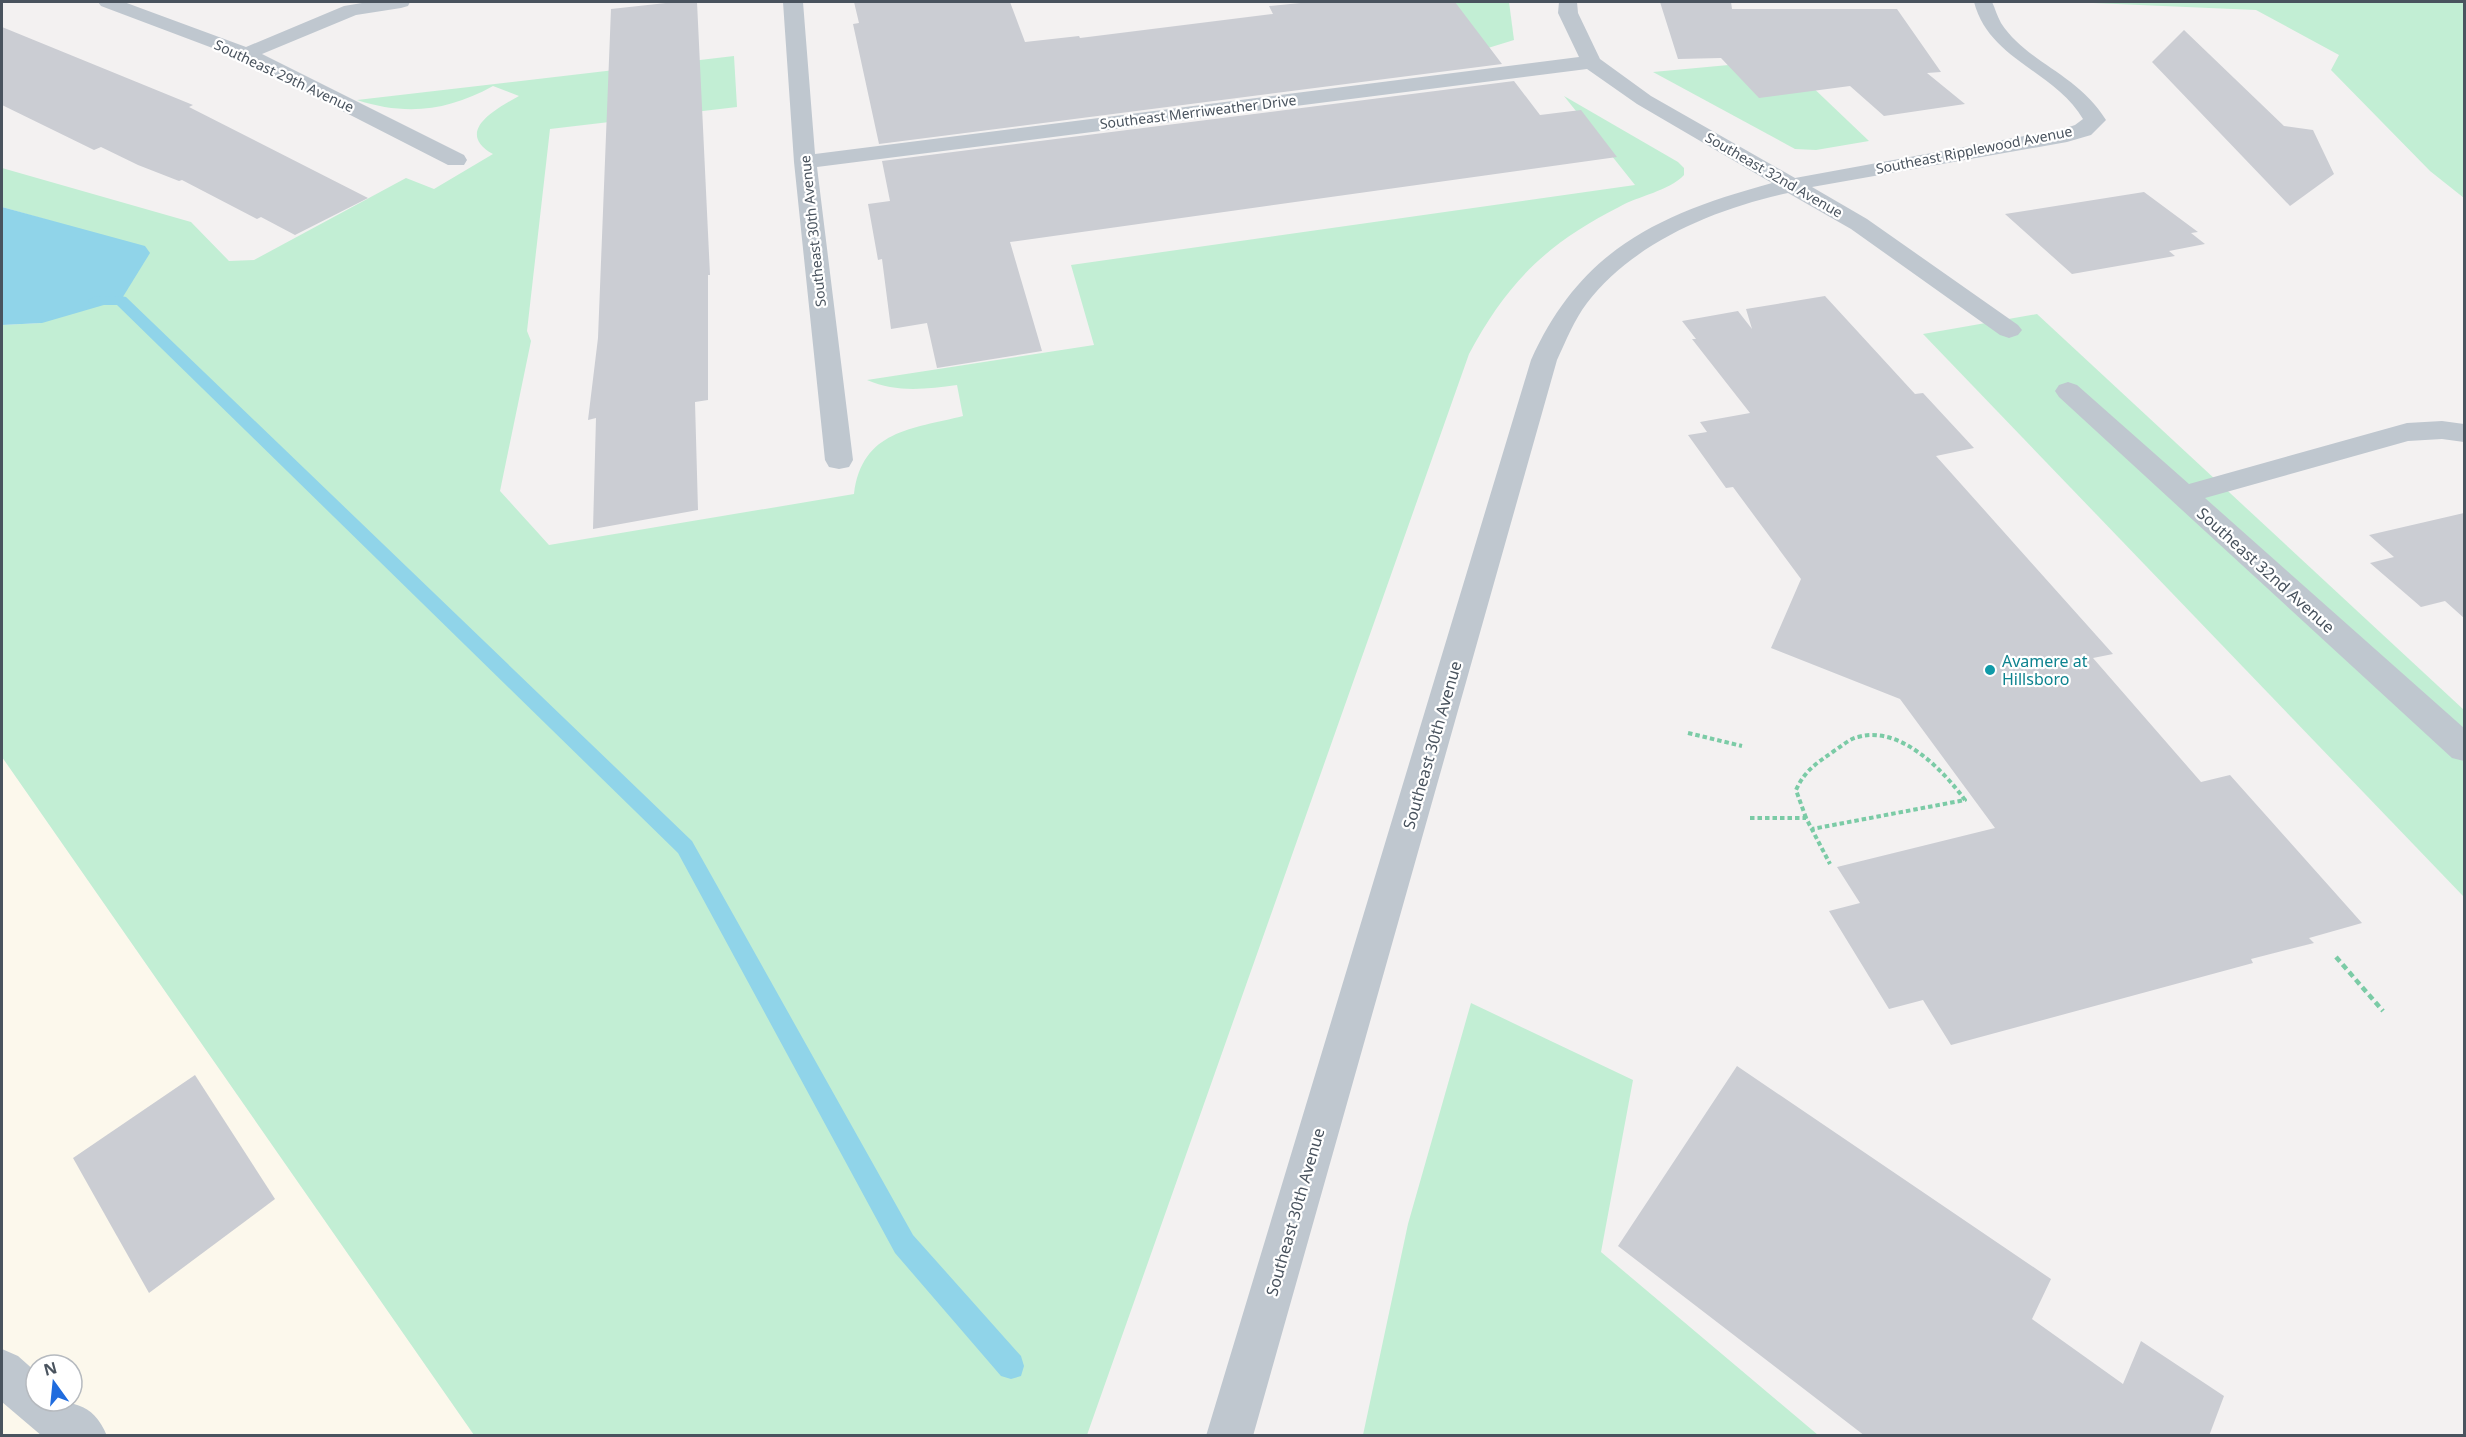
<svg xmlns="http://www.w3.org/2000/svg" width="2466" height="1437" font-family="'Noto Sans',sans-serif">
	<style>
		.commercial { fill: #fcf8ec; fill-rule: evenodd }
		.green { fill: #c2eed4 }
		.water { fill: #90d4e9 }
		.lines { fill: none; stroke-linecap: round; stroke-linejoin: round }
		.stream { fill: #90d4e9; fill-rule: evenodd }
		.building { fill: #cbcdd3 }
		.path-far2 { stroke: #7bcba6; stroke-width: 2; stroke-dasharray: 3 2; stroke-linecap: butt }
		.path-far1 { stroke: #7bcba6; stroke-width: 4; stroke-dasharray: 4.5 3; stroke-linecap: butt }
		.path { stroke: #7bcba6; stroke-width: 4.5; stroke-dasharray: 6 4; stroke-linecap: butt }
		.minor { fill: #bfc7cf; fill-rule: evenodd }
		.culture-dot { fill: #0f9aa8; stroke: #fff; stroke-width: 2 }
		.labels { text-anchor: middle; stroke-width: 4.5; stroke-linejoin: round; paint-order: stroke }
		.far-street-label { font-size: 14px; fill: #49535e; stroke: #fff }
		.street-label { font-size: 16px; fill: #49535e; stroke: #fff }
		.culture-label { font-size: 16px; fill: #0d838f; stroke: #fff; text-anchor: start }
	</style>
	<rect width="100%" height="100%" fill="#f3f1f1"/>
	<path class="commercial" d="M2,757l472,678h-472zM36,1365h36v36h-36z"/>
	<g class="green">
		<polygon points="1453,2 1509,2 1514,40 1488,48"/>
		<polygon points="2070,2 2464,2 2464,198 2430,171 2331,70 2339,55 2256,10"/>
		<path d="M734,56l3,51 -187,22 -23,202 4,10 -31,150 49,54 305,-51c8,-64 58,-65 109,-78l-6,-31c-31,4 -60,8 -90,-5l227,-35 -23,-80 564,-80 -71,-89 114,66 6,6v7c-15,16 -46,21 -65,32 -73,37 -112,76 -150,147l-382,1081h-613l-472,-678v-432l40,-2 23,-98 -63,-18v-39l189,54 38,39 25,-1 152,-82 28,11 59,-35c-39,-22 2,-45 26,-58l-26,-10c-45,25 -87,30 -136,14z"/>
		<polygon points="1784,60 1869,141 1816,150 1795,149 1653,72"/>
		<polygon points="2037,314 2464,710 2464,897 1923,334"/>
		<polygon points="1471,1003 1633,1080 1601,1252 1818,1435 1363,1435 1408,1224"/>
	</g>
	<polygon class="water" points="2,207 145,246 150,253 121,300 42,323 2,325"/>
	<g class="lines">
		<polygon class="stream" points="121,296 126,297 692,841 913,1235 1021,1356 1024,1366 1021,1376 1011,1379 1001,1376 895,1253 678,853 117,305 94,305 87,301 94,297"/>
	</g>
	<g class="building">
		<polygon points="675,2 697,2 710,275 708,275 708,400 695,402 698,510 593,529 596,418 588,420 598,338 611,9"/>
		<polygon points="854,2 1010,2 1025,42 1079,36 1080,38 1273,14 1269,6 1311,2 1455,2 1502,64 879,144 853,24 859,23"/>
		<polygon points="1660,2 1731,2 1732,9 1897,9 1941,72 1927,73 1965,104 1884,116 1850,86 1759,98 1721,58 1678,59"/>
		<polygon points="2,27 193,105 189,107 368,198 295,235 261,217 257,219 182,180 179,181 138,165 101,147 94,150 2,105"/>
		<polygon points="2184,30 2284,126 2313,130 2334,174 2290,206 2152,62"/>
		<polygon points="1514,81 1540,115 1581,110 1617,157 1010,242 1042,351 937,368 927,323 891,329 882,259 878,260 868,204 890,201 882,161"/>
		<polygon points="2144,192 2198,232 2191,233 2205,244 2169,251 2175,256 2072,274 2005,214"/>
		<polygon points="1825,296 1915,394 1923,393 1974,448 1936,456 2113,654 2093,658 2201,782 2230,775 2362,923 2309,938 2314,943 2251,959 2253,963 1951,1045 1923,1000 1889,1009 1829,911 1860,903 1837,867 1995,828 1900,699 1771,648 1801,579 1733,487 1726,488 1688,435 1707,432 1700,422 1750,413 1692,339 1696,339 1682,321 1738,311 1752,329 1746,309"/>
		<polygon points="2464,513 2464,618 2445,601 2421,607 2370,563 2394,557 2369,535"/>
		<polygon points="1737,1066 2051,1279 2032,1319 2123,1384 2141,1341 2224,1396 2209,1436 1865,1436 1618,1246"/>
		<polygon points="195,1075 275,1199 149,1293 73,1158"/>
	</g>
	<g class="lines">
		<polyline class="path-far2" points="2234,2 2249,2"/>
		<g class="path-far1">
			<polyline points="1688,733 1742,746"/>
			<polyline points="1750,818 1806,818 1830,864"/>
			<path d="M1806,818l-10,-28c9,-20 21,-27 38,-39 8,-5 15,-12 24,-14 42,-12 85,33 107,63l-153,29"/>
		</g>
		<polyline class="path" points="2336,957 2383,1011"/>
		<g class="minor">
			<polygon points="98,2 124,2 246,47 344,6 368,2 410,2 408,6 401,8 356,15 262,54 464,155 467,160 464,165 448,165 239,58 101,6"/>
			<path d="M783,2h20l12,152 764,-97 -21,-44 1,-11h18l1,11 22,46 51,37 144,82 268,-49 12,-4 8,-6c-28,-48 -94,-59 -109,-117h18c3,6 5,14 9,21 26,40 76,50 105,97l-15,15 -24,7 -255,45 55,32 151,106 4,5 -4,5 -9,3 -9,-3 -149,-106 -63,-36c-73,16 -154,49 -201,110 -13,17 -21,38 -30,57l-304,1076h-47l325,-1076c50,-111 128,-146 241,-177l-135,-79 -50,-35 -770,98 36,293 -4,7 -10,2 -10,-2 -4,-7 -31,-298z"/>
			<polygon points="2068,382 2077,385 2189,484 2407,423 2442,421 2464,424 2464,442 2442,439 2408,441 2205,498 2464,728 2464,761 2452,758 2059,397 2055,391 2059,385"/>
			<path d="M2,1349l16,7 18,16v29c33,0 57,0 71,35h-65l-40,-34z"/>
		</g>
	</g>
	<circle class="culture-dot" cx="1990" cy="670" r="6"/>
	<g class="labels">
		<g class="far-street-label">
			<text transform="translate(284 76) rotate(25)" y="5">Southeast 29th Avenue</text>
			<text transform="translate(1198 112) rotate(-7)" y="5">Southeast Merriweather Drive</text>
			<text transform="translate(1974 150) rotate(-11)" y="5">Southeast Ripplewood Avenue</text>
			<text transform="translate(1774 175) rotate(30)" y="5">Southeast 32nd Avenue</text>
			<text transform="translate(813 231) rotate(-96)" y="5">Southeast 30th Avenue</text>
		</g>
		<g class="street-label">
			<text transform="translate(2266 570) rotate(42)" y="6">Southeast 32nd Avenue</text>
			<text transform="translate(1432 745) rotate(-74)" y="6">Southeast 30th Avenue</text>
			<text transform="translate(1295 1212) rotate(-74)" y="6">Southeast 30th Avenue</text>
		</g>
		<g class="culture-label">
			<text x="2002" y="667">Avamere at<tspan x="2002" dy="18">Hillsboro</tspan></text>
		</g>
	</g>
	<rect width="2466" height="1437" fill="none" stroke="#49535e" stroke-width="6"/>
	<g transform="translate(54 1383) rotate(345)"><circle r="28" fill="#ffffff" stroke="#b6babf" stroke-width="1.5"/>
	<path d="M0-4.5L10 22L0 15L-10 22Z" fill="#206cde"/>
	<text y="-9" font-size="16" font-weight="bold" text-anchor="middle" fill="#49535e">N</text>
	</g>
</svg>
